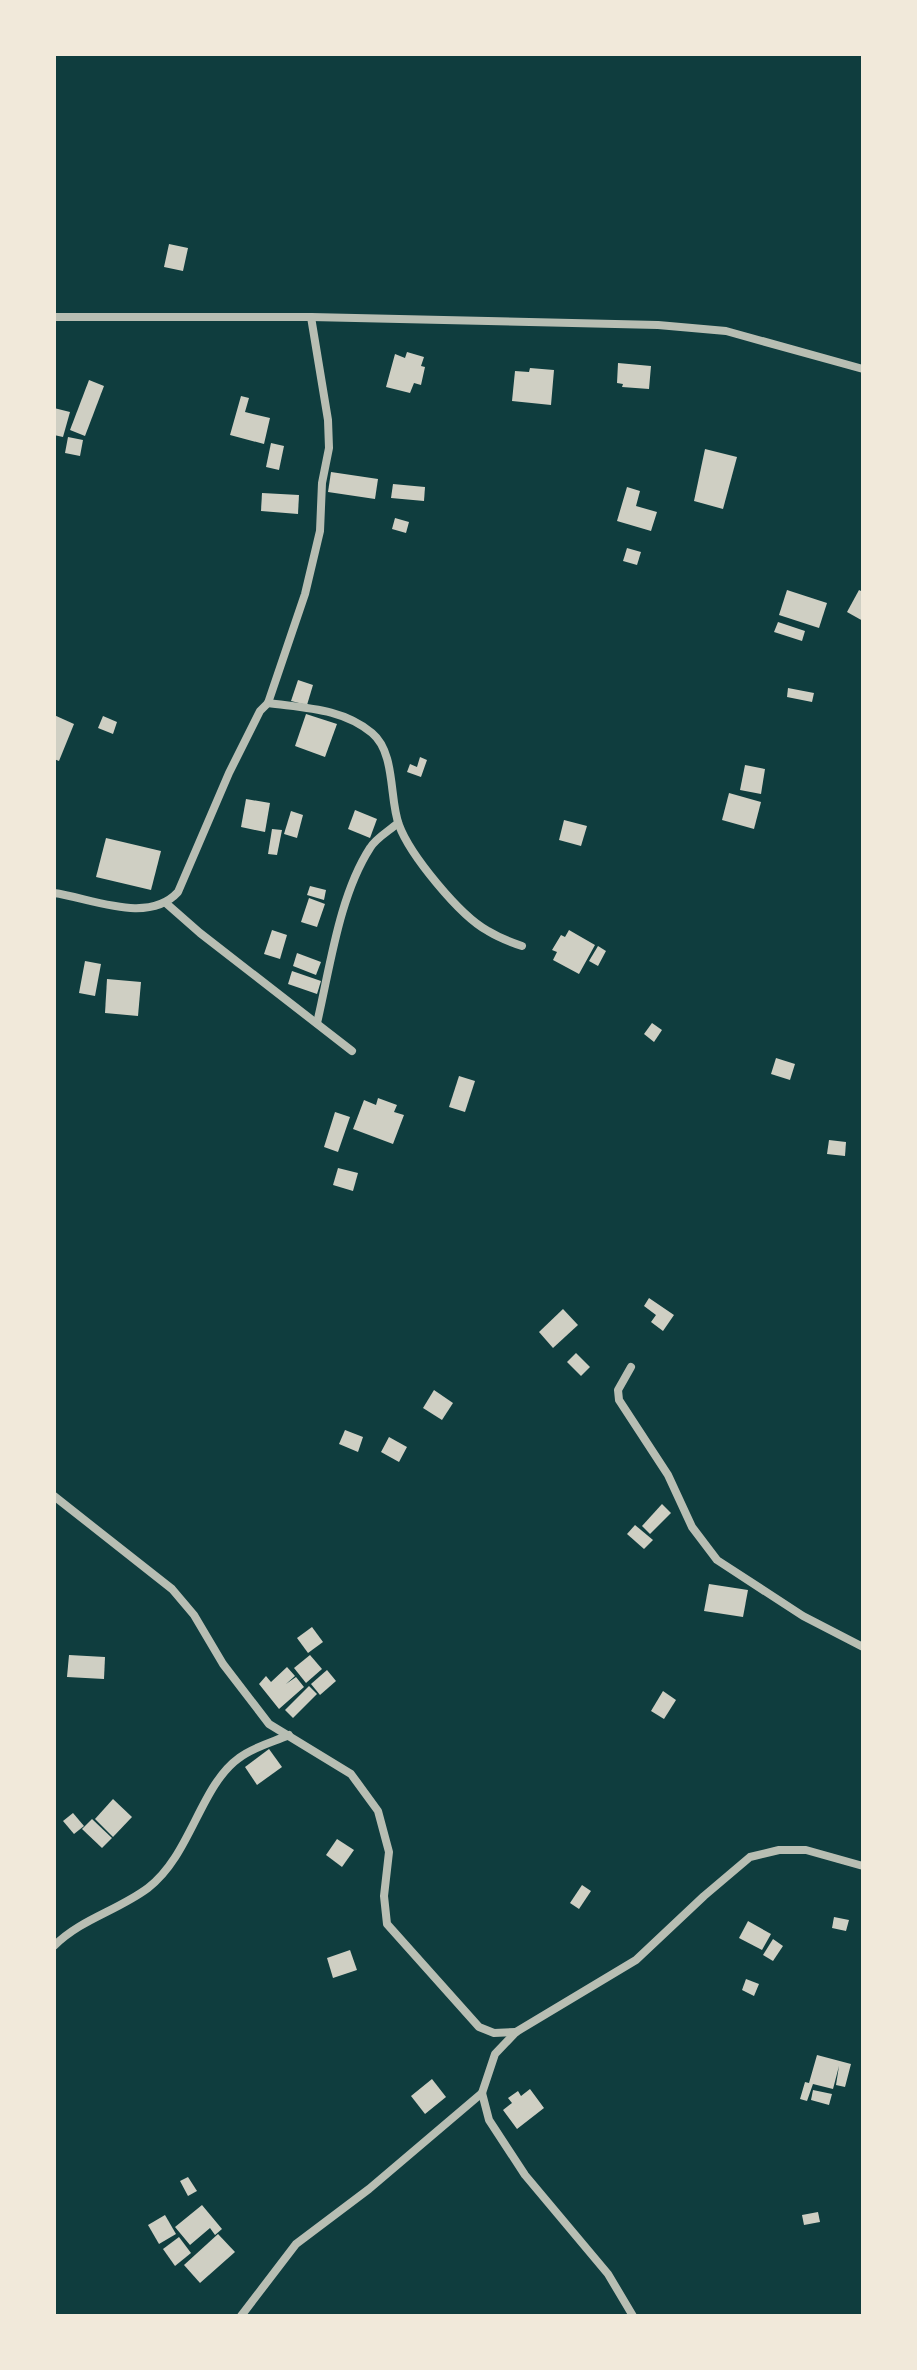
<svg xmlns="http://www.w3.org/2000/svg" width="917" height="2370" font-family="'Archivo Narrow',sans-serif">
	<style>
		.building { fill: #cfcfc3 }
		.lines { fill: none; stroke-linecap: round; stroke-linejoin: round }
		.minor { stroke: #b8beb3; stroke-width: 8 }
	</style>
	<rect width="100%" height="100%" fill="#0f3d3e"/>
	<g class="building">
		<polygon points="169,244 188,248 183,271 164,267"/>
		<polygon points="407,352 424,357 421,366 425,367 421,385 414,383 410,393 386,387 395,354 405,358"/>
		<polygon points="618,363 651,366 649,389 622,387 623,384 617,383"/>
		<polygon points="530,368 554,370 551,405 512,401 515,371 529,372"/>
		<polygon points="89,380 104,386 85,436 70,430"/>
		<polygon points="241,396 249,398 245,412 270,418 264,444 230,435"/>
		<polygon points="54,408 70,412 63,437 54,435"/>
		<polygon points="68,437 83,440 80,456 65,453"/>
		<polygon points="271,443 284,446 279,470 266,467"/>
		<polygon points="705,449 737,457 723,509 694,501"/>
		<polygon points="331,472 378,479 375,499 328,492"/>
		<polygon points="393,484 425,487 424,501 391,498"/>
		<polygon points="627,487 640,491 636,506 657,512 651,531 617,521"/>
		<polygon points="262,493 299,495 298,514 261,511"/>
		<polygon points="395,518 409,522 406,533 392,529"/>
		<polygon points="627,548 641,552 637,565 623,561"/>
		<polygon points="787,590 827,603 819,628 779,615"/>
		<polygon points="859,590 863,592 863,621 847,612"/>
		<polygon points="778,622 805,631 802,641 774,632"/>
		<polygon points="298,680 313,685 307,705 291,701"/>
		<polygon points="788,688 814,693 812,702 787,697"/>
		<polygon points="306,714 337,724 325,757 295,746"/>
		<polygon points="54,715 74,724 59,761 54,759"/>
		<polygon points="103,716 117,722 113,734 98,728"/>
		<polygon points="420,757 427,760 421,777 407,772 410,764 417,767"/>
		<polygon points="745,765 765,769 761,794 740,790"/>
		<polygon points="729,793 761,802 754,829 722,820"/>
		<polygon points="246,799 270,803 265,832 241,827"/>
		<polygon points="355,810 377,819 370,838 348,829"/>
		<polygon points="291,811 303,815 297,838 284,834"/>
		<polygon points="564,820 587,826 581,846 559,840"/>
		<polygon points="272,829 282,830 277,855 268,854"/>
		<polygon points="106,838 161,851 151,890 96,877"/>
		<polygon points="310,886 326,890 324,900 307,895"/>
		<polygon points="309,898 325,904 317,927 301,922"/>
		<polygon points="272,930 287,935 280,959 264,954"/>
		<polygon points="569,930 595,945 579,974 553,960 557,952 552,950 561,935 565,937"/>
		<polygon points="598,946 606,951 598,966 589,961"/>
		<polygon points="297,953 321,962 316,975 293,966"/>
		<polygon points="85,961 101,964 95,996 79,993"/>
		<polygon points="292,971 321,981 317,994 288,984"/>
		<polygon points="107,979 141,982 138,1016 105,1013"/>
		<polygon points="652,1023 662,1030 654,1042 644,1034"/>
		<polygon points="776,1058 795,1064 790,1080 771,1074"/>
		<polygon points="459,1076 475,1081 465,1112 449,1107"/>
		<polygon points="378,1098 397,1105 394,1112 404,1115 393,1144 353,1129 364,1100 376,1105"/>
		<polygon points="335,1112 350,1117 338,1152 324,1147"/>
		<polygon points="829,1140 846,1142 845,1156 827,1154"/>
		<polygon points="338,1168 358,1173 353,1191 333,1185"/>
		<polygon points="649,1298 674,1315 663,1331 651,1322 656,1315 644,1306"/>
		<polygon points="563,1309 578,1325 553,1348 539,1332"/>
		<polygon points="576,1353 590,1367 581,1376 567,1362"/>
		<polygon points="434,1390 453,1403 442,1420 423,1408"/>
		<polygon points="345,1430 363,1437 358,1452 339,1444"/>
		<polygon points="389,1437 407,1447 399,1462 381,1452"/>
		<polygon points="662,1504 671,1513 650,1534 642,1526"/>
		<polygon points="635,1525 653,1540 644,1549 627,1534"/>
		<polygon points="709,1584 748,1590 743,1617 704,1611"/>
		<polygon points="312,1627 323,1642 308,1653 297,1638"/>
		<polygon points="69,1655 105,1657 104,1679 67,1677"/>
		<polygon points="310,1655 322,1669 306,1683 294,1668"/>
		<polygon points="287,1667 295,1676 286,1684 296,1677 304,1687 279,1709 259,1684 266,1676 271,1682"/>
		<polygon points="327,1670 336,1681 320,1695 311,1684"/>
		<polygon points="309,1686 317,1694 293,1718 285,1710"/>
		<polygon points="663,1691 676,1700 664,1719 651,1711"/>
		<polygon points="269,1749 282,1767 257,1785 245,1767"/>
		<polygon points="113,1799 132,1817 113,1837 95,1819"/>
		<polygon points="73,1813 84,1826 74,1834 63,1821"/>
		<polygon points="92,1819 112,1838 102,1848 82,1829"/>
		<polygon points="337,1839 354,1850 342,1867 326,1855"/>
		<polygon points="582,1885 591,1891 579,1909 570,1903"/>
		<polygon points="834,1917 849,1920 846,1931 832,1928"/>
		<polygon points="748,1921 771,1934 762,1950 739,1938"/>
		<polygon points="773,1939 783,1946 773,1961 763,1955"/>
		<polygon points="350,1950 357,1970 333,1978 327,1958"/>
		<polygon points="746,1979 759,1984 754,1996 742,1990"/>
		<polygon points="817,2055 851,2064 845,2087 836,2085 839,2066 833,2089 813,2084 807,2101 800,2099 805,2082 809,2083"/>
		<polygon points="432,2079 446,2097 425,2114 411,2096"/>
		<polygon points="530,2089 544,2108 517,2129 503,2110 512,2103 508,2098 518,2091 521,2096"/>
		<polygon points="813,2090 832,2094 829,2105 811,2100"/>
		<polygon points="188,2177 197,2191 188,2196 180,2181"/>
		<polygon points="202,2205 222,2229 215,2235 210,2228 190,2245 175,2227"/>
		<polygon points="818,2212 820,2222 804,2225 802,2215"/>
		<polygon points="165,2215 176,2234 159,2244 148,2225"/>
		<polygon points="218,2234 235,2252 200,2283 184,2265"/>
		<polygon points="179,2237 191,2253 175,2266 163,2249"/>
	</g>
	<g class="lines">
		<g class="minor">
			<polyline points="54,317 311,317 658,325 726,331 863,369"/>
			<path d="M268,703c36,5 74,5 104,30 24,20 17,66 27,92 11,30 61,91 89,106 10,6 22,11 34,15"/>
			<path d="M54,893c37,5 94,32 124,-1l51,-119 31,-62 8,-8 37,-109 15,-63 2,-48 7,-35 -1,-28 -17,-103"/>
			<polyline points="167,904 200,933 352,1051"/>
			<path d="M317,1023c13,-55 22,-127 53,-175 6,-10 19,-17 28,-25"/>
			<polyline points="631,1367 618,1390 619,1400 668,1475 692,1527 717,1560 803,1616 863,1647"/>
			<polyline points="54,1496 172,1589 194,1615 223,1664 269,1724 351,1774 378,1811 389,1852 384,1896 387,1924 479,2027 494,2033 516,2032"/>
			<path d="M54,1946c27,-27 63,-35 94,-58 43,-33 52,-102 91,-130 14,-11 34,-16 50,-23"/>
			<polyline points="241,2316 296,2244 369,2189 482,2093"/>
			<polyline points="633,2316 608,2274 525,2175 489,2120 482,2093 495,2054 516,2032 636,1960 704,1896 750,1857 779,1850 806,1850 863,1866"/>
		</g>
	</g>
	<rect width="917" height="2370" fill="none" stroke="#f1e9da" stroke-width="112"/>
</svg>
